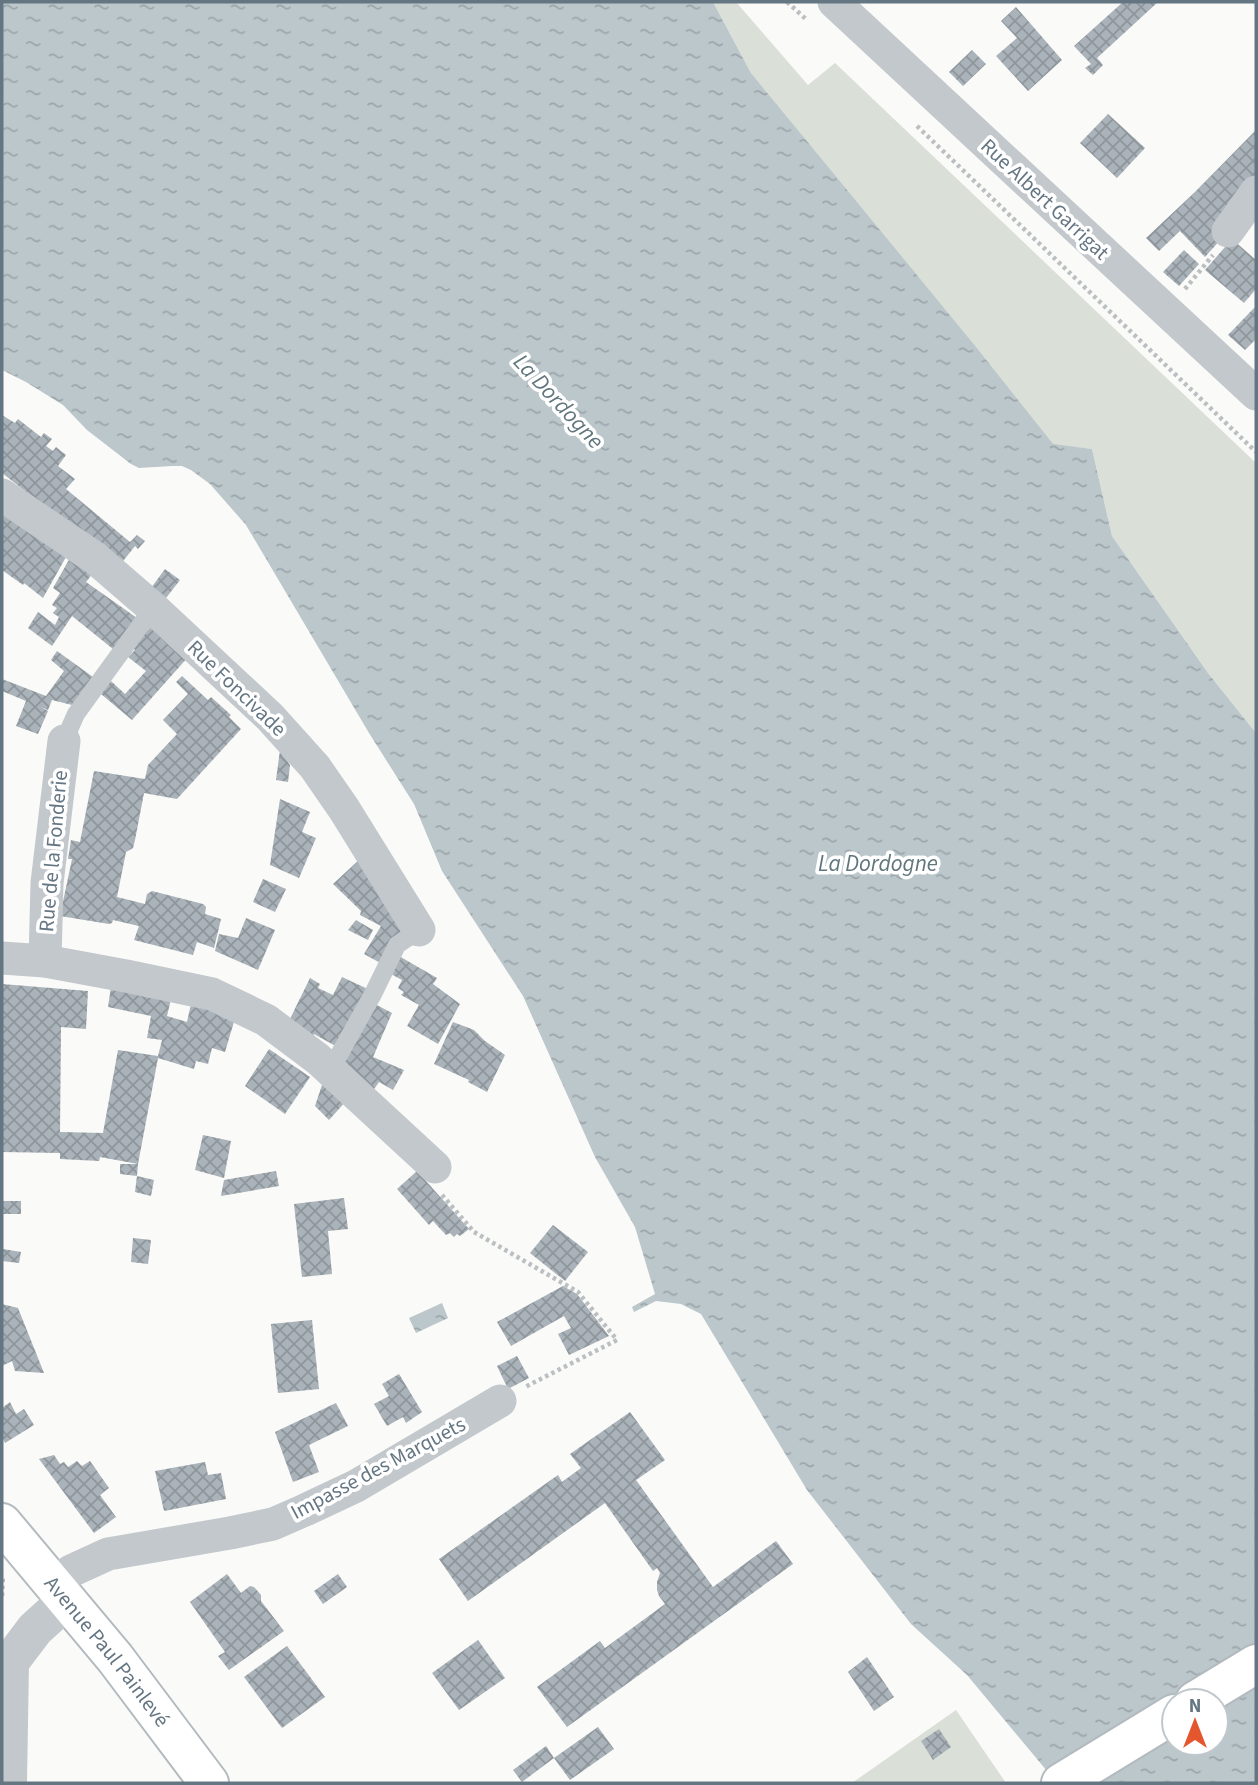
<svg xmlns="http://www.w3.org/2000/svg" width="1258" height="1785" font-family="'Source Sans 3',sans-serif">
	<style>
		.green { fill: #dadfd7 }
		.water { fill: url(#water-ripples); fill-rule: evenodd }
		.building { fill: url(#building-cross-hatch) }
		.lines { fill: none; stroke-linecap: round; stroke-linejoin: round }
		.secondary-casing { stroke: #b3babf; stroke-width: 42 }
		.path { stroke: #bbbfc2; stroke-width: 4.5; stroke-dasharray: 3.5 3.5; stroke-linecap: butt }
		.service { stroke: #c3c8cc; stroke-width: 18 }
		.minor { stroke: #c3c8cc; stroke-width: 33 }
		.tertiary { stroke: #c3c8cc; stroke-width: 38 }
		.secondary { stroke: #fff; stroke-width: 38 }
		.labels { text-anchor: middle; stroke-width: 7; stroke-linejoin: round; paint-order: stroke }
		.street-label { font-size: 21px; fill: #657683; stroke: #fff }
		.water-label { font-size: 23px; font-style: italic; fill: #60757c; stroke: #fff }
	</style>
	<defs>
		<pattern id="water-ripples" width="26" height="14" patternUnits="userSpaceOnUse" patternTransform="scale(1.75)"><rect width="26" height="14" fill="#bbc7cb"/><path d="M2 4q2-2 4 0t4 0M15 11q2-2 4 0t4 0" fill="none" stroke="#9ca6aa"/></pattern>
		<pattern id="building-cross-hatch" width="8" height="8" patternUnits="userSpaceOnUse" patternTransform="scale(1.75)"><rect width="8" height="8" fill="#aab3b9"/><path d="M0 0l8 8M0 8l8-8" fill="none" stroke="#8e969c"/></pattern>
	</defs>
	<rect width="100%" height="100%" fill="#fafaf8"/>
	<g class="green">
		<polygon points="713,2 736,2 808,85 835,63 1256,463 1256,733 1208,673 1112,536 1092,449 1053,445 751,73"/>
		<polygon points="956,1710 1006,1783 852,1783"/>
	</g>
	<g class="water">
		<path d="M2,2h711l38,71 225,274 77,97 39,5 20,87 96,137 48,60v1050h-199l-90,-108 -56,-51 -104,-134 -106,-176 -20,-10 -25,-3 -22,11 -2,-5 23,-13 -20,-67 -40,-70 -72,-161 -81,-125 -28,-67 -45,-71 -123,-208 -36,-41 -19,-14 -9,-4h-10l-33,2 -8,-4 -44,-34 -24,-25 -37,-23 -24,-12zM1174,1701h42v42h-42z"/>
		<polygon points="442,1303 448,1318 416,1333 409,1318"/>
	</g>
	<g class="building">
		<polygon points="1123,2 1158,2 1097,58 1103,65 1093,75 1085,68 1091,64 1074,46"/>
		<polygon points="1016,7 1062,60 1028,91 996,56 1017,38 1001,21"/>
		<polygon points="972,50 986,64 963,86 949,72"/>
		<polygon points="1108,114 1145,148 1117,178 1080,143"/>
		<polygon points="1256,130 1256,182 1212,227 1222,238 1205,257 1180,231 1159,251 1146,238 1195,192"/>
		<polygon points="1232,239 1256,260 1256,289 1244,303 1205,270"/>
		<polygon points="1184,250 1199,264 1179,286 1163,272"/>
		<polygon points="1255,307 1256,308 1256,339 1245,350 1228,335"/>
		<polygon points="2,415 15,423 18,419 41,437 44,433 52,439 46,446 53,451 56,447 66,455 58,466 75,479 66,489 130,542 137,535 145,541 138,549 135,546 120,565 2,473"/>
		<polygon points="2,513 66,557 43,598 24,583 23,585 2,570"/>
		<polygon points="70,558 93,573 86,582 137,618 113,649 72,616 52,646 28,628 38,612 55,625 59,617 53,613 57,608 52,605 60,593 53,588"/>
		<polygon points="165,569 180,580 166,598 151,588"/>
		<polygon points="154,624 189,656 132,720 101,694 111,681 125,694 146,671 128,657 135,650 131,646"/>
		<polygon points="57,651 93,677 72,705 52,700 48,710 41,707 48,711 38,734 16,726 26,701 2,691 2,679 46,696 64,671 51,660"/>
		<polygon points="182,676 208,700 211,697 231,715 229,717 241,729 177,799 144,793 135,840 133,848 126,852 117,897 145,904 147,894 152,891 203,904 206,907 205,914 221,919 214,948 197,942 193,955 134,940 139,926 113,920 112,923 109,924 60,916 72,859 68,859 71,840 80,842 94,771 145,779 148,765 177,734 163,720 188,694 176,682"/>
		<polygon points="280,750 290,765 288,782 276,780"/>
		<polygon points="280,799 310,812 302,832 316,838 299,878 270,865"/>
		<polygon points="360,859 407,925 384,965 364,954 381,926 360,915 361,911 333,884"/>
		<polygon points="263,879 286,889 275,912 253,902"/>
		<polygon points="246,918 275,930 258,970 215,951 219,934 238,938"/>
		<polygon points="356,920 373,930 368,940 348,930"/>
		<polygon points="399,956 437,978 433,984 460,1004 438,1044 407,1026 419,1005 401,995 404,992 398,988 402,980 389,973"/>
		<polygon points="342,977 370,990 339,1048 314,1034 313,1037 289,1021 310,978 320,984 318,988 333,995"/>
		<polygon points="2,984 88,991 86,1029 61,1027 60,1132 103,1133 118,1050 158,1056 162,1040 147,1038 151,1016 108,1007 111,987 171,999 167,1016 187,1022 191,1004 236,1015 225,1052 212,1048 208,1064 196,1061 194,1069 158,1058 138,1164 100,1157 99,1161 60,1159 60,1153 2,1152"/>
		<polygon points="371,1002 392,1013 373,1057 404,1070 393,1090 379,1082 372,1092 339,1069"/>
		<polygon points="453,1022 474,1030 485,1041 505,1055 487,1092 468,1082 469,1080 434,1064"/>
		<polygon points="269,1049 310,1077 285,1114 245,1086"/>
		<polygon points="324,1079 347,1100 329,1120 315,1106"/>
		<polygon points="203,1135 231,1141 224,1178 195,1170"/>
		<polygon points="120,1164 138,1164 137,1176 120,1174"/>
		<polygon points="276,1171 279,1186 221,1196 224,1180"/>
		<polygon points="417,1171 469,1229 460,1236 457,1234 454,1237 450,1233 446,1235 433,1221 429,1225 397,1189"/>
		<polygon points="137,1176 154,1180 151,1196 135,1192"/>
		<polygon points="344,1198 348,1229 328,1231 332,1274 302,1277 294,1204"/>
		<rect x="2" y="1201" width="19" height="13"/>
		<polygon points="553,1225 588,1252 565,1281 530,1253"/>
		<polygon points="133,1238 151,1240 148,1264 131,1262"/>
		<polygon points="3,1249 21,1252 19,1263 2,1261"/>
		<polygon points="563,1286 577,1294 609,1336 569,1355 558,1334 571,1328 564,1316 511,1346 497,1322"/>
		<polygon points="2,1304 18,1308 44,1373 15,1371 12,1361 2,1366"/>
		<polygon points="312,1320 319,1389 278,1393 271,1324"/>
		<polygon points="517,1356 529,1378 508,1389 497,1366"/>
		<polygon points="399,1374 422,1412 406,1423 403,1417 387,1426 374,1404 389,1396 382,1384"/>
		<polygon points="10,1402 16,1414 24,1409 34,1425 5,1443 2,1436 2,1408"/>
		<polygon points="336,1403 348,1426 309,1445 319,1472 293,1482 275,1432"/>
		<polygon points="630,1412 665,1460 636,1480 713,1587 776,1541 793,1564 567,1727 537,1687 600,1641 605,1648 665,1604 659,1596 657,1590 657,1582 660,1573 657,1568 653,1571 605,1503 468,1601 439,1559 558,1475 562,1482 581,1468 570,1454"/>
		<polygon points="54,1455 60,1464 64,1462 68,1467 77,1461 82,1466 90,1461 109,1488 100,1495 116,1517 94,1533 39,1459"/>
		<polygon points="205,1462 208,1475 221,1473 226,1499 164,1511 155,1471"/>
		<polygon points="227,1574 241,1593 250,1586 254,1587 261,1595 261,1601 284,1631 229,1670 218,1656 225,1652 190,1602"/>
		<polygon points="338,1574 347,1587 323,1604 314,1591"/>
		<polygon points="478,1640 505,1678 459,1710 432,1673"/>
		<polygon points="287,1646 325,1697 282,1728 244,1677"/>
		<polygon points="867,1657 894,1697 874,1711 848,1672"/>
		<polygon points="598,1727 614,1749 570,1780 554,1758"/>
		<polygon points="939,1729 951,1747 933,1760 921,1741"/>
		<polygon points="546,1746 554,1758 522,1782 513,1770"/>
	</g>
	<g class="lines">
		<g class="secondary-casing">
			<g id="secondary">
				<path id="s1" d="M2,1523l113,135 94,125"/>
				<polyline points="1195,1701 1256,1664"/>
				<polyline points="1061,1783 1174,1714"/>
			</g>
		</g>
		<g class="path">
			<polyline points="787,2 807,20"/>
			<polyline points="917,126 1256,452"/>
			<polyline points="1185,289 1213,255"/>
			<polyline points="442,1195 474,1232 578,1292 617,1340 525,1387"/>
			<polyline points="2,1596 3,1576"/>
		</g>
		<g class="service">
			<polyline points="64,741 76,714 153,608"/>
			<polyline points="330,1071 373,994 397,945 419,930"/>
		</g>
		<g class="minor">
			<polyline points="834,2 1256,394"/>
			<polyline points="1228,231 1256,192"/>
			<polyline points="2,495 95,558 153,608 270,717 315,767 344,809 419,930"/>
			<polyline points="2,958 45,961 126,976 212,994 266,1020 318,1059 435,1167"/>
			<polyline points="45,961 47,883 64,741"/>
			<polyline points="54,1583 71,1571 108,1554 230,1533 273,1524 305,1510 356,1486 500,1401"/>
		</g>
		<polyline class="tertiary" points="8,1783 10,1662 35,1629 67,1600"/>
		<use href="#secondary" class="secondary"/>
	</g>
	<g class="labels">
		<g class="street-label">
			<text transform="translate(1045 199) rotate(43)" y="7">Rue Albert Garrigat</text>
			<text transform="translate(237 688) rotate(44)" y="7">Rue Foncivade</text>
			<text transform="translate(53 851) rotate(-85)" y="7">Rue de la Fonderie</text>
			<text transform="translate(378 1468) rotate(-28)" y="7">Impasse des Marquets</text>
			<text dy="7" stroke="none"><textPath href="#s1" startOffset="166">Avenue Paul Painlevé</textPath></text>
		</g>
		<g class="water-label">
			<text transform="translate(559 401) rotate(47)" y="8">La Dordogne</text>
			<text x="878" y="871">La Dordogne</text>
		</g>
	</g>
	<rect width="1258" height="1785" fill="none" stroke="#657683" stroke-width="7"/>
	<g transform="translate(1195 1722)"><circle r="33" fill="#ffffff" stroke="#c1c8cd" stroke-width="2"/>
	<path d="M0-5L12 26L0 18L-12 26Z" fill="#e4572e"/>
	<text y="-10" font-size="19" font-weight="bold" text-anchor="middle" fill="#657683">N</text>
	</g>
</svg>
